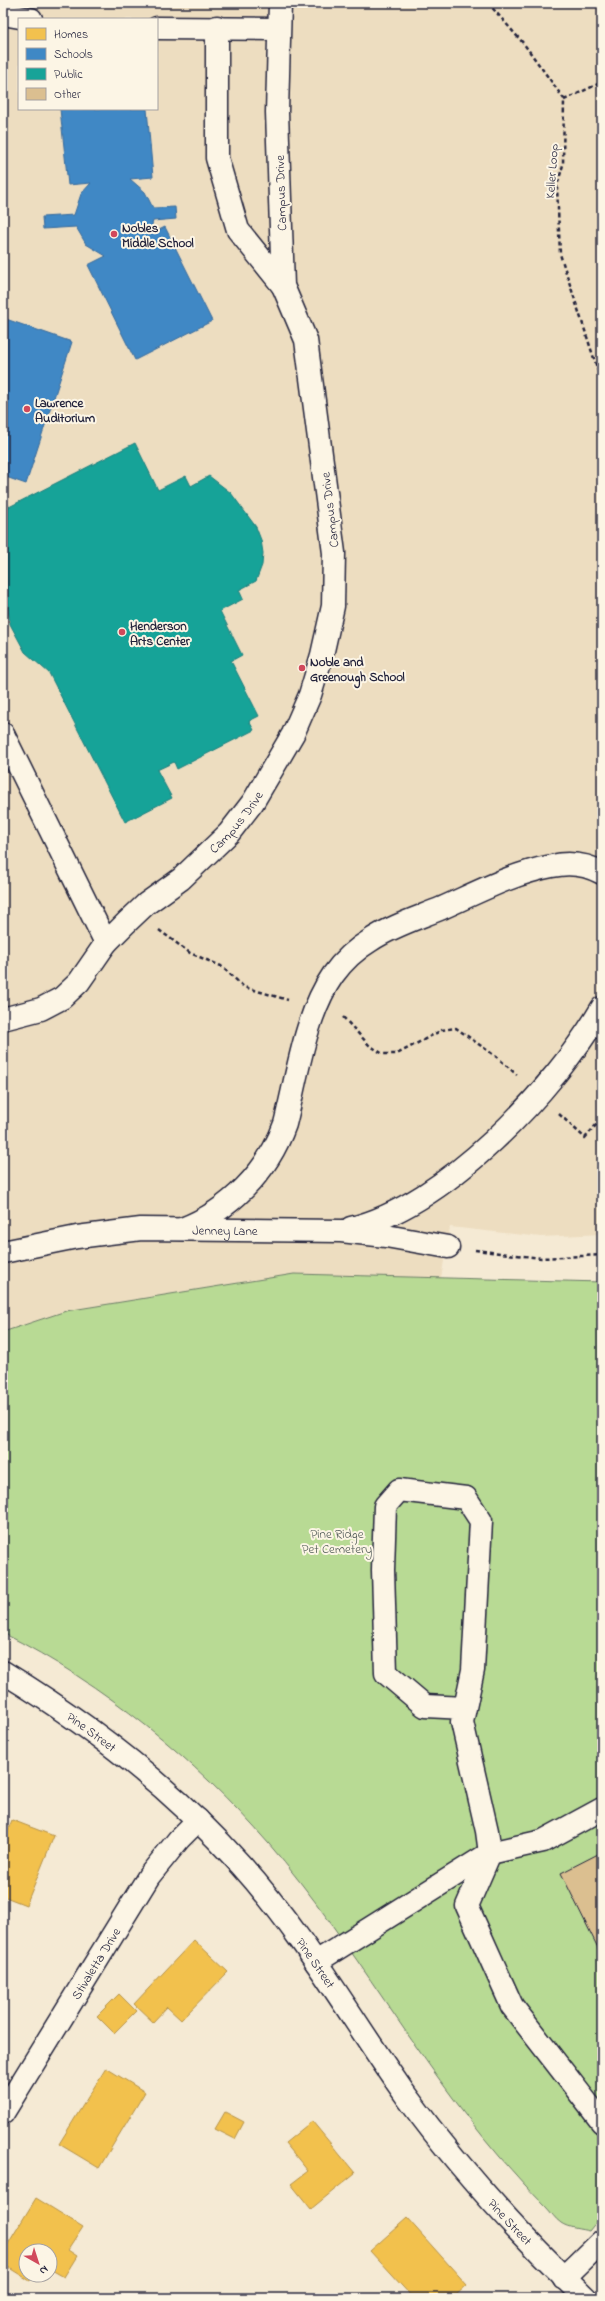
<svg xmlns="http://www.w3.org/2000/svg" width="605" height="2301" font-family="'Indie Flower',sans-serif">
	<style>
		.built { fill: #edddc0; fill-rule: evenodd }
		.green { fill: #b8da94; stroke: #6d7e68 }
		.homes { fill: #f2c14e; stroke: #b49148 }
		.schools { fill: #3f88c5; stroke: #36699c }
		.public { fill: #17a398; stroke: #1a7c7c }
		.building { fill: #dbbf90; stroke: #22223b }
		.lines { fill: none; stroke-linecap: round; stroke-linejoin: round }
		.minor-casing { stroke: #22223b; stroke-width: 25 }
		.path { stroke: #22223b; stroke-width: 2.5; stroke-dasharray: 4 3; stroke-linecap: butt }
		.minor { stroke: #fcf5e5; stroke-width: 22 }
		.poi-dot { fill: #d1495b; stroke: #fcf5e5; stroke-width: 1.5 }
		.labels { text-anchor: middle; stroke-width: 4; stroke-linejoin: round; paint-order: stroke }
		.street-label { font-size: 13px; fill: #22223b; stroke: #fcf5e5 }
		.poi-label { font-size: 13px; font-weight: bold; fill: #22223b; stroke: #fcf5e5; text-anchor: start }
		.park-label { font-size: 13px; fill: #4f5956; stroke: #fcf5e5 }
	</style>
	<rect width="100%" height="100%" fill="#f5ead4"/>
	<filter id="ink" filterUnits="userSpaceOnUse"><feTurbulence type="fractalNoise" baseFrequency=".025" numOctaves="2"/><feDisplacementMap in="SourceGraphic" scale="8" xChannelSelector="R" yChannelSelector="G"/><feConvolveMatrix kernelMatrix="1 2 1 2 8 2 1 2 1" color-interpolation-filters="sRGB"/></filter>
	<g filter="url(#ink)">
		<path class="built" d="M3,3h599v1231l-61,3 -91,-10 -9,51 -147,-4 -228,37 -63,21zM19,19h138v90h-138z"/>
		<path class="green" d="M294,1274l308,8v933l-13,16c-8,-2 -21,-3 -28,-8 -6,-4 -10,-11 -15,-16 -16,-16 -31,-33 -46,-50 -85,-99 -146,-214 -231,-313 -74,-85 -165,-160 -266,-211v-301l63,-21z"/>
		<g class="homes">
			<polygon points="12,1820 54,1836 26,1905 3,1896 3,1842"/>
			<polygon points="194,1940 228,1972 181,2020 167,2007 153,2022 134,2004"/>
			<polygon points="119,1994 136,2011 114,2033 97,2016"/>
			<polygon points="106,2068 145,2092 99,2168 59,2144"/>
			<polygon points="225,2112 244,2122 235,2139 215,2129"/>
			<polygon points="312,2121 355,2173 311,2209 291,2184 308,2171 285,2143"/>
			<polygon points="36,2198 83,2227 68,2250 77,2256 64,2277 50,2269 50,2251 26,2251 26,2275 34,2275 30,2281 3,2264 3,2252"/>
			<polygon points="407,2218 467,2285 453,2298 413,2298 370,2251"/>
		</g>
		<g class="schools">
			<polygon points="60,109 147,109 153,177 130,179 145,192 153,208 175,207 176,219 153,221 149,235 165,227 212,321 135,360 88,265 106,256 86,244 76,227 43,229 42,217 74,215 81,194 91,183 68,185"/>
			<polygon points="3,318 72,342 26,484 3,476"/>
		</g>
		<polygon class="public" points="135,443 158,490 186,476 191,486 209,476 231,493 256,527 261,540 263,553 262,565 256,581 239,590 243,599 220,611 242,655 231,661 259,716 249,721 254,730 177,769 174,762 157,770 172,798 125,822 49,673 25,652 10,624 6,594 7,579 3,572 3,495 9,507"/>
		<polygon class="building" points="602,1852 602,1956 561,1873"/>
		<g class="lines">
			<g class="minor-casing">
				<g id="minor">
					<polyline points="3,14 31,19"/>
					<polyline points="217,27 217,158 238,230 283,286"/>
					<polyline points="157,28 278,29"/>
					<polyline points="3,734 106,943"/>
					<path id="s1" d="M3,1019l38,-10 21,-11 17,-16 27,-39 20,-20 20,-19 35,-25 48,-46 24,-31 40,-68 17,-39 12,-40 11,-49 1,-53 -28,-213 -23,-54 -6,-174 3,-109"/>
					<path d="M351,1228c94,-22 204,-139 251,-220"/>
					<path d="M182,1229c47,-18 86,-57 103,-105 12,-47 20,-109 48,-149 10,-14 23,-26 38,-35 21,-14 47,-22 71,-32 36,-16 72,-35 110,-42 18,-4 34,-2 50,7"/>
					<path id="s2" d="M3,1252l74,-15 64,-8 200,2 45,5 62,11"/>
					<path id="s3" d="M3,1672c89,54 169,116 238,193 64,71 111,155 166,232 53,73 114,139 179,201"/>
					<polyline points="465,1708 425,1706 386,1673 383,1570 385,1506 399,1490 466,1498 481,1521 473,1670 462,1722 487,1831 490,1853 467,1906 512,2006 602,2122"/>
					<polyline points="316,1962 490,1853 543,1841 602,1809"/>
					<path id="s4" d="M3,2113l146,-237 30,-37 19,-19"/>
					<polyline points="564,2278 602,2241"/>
				</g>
			</g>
			<g class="path">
				<polyline points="488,3 524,44 564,99 563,165 557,186 560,254 602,383"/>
				<polyline points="564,100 602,82"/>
				<polyline points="159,930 190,953 221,966 244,987 288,1000"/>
				<polyline points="343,1017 369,1045 383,1054 397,1054 442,1030 456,1028 498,1058 517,1075"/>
				<polyline points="559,1114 585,1138 602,1118"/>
				<polyline points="475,1250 541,1258 602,1255"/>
			</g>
			<use href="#minor" class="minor"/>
		</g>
	</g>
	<g class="poi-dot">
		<circle cx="114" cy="234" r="4"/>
		<circle cx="27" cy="409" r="4"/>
		<circle cx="122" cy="632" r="4"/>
		<circle cx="302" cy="668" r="4"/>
	</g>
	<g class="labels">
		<g class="street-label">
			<text transform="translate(551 171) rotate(-86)" y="5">Keller Loop</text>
			<text transform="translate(280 193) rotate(-92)" y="5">Campus Drive</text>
			<text transform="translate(329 510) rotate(-97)" y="5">Campus Drive</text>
			<text dy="5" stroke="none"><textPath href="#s1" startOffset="312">Campus Drive</textPath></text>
			<text dy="5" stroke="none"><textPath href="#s2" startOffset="224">Jenney Lane</textPath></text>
			<text dy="5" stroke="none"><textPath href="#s3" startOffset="107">Pine Street</textPath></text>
			<text dy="5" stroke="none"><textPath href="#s4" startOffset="176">Stivaletta Drive</textPath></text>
			<text dy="5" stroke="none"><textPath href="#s3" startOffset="431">Pine Street</textPath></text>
			<text dy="5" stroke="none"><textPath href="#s3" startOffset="755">Pine Street</textPath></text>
		</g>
		<g class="poi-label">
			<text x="122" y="232">Nobles<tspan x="122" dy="15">Middle School</tspan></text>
			<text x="35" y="407">Lawrence<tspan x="35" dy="15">Auditorium</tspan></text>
			<text x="130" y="630">Henderson<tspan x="130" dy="15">Arts Center</tspan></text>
			<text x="310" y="666">Noble and<tspan x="310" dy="15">Greenough School</tspan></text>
		</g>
		<g class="park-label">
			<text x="337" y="1538">Pine Ridge<tspan x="337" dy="15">Pet Cemetery</tspan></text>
		</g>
	</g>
	<rect width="605" height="2301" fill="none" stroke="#fcf5e5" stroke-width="16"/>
	<rect x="8" y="8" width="589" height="2285" fill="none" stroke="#22223b" stroke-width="1.5" filter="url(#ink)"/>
	<rect x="18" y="18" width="140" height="92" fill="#fcf5e5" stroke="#a5a1a1"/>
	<rect x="26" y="28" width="20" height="12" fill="#f2c14e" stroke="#a5a1a1"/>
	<text x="54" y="38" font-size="12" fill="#22223b">Homes</text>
	<rect x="26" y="48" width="20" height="12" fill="#3f88c5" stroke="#a5a1a1"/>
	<text x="54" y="58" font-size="12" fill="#22223b">Schools</text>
	<rect x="26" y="68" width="20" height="12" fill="#17a398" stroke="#a5a1a1"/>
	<text x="54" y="78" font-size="12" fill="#22223b">Public</text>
	<rect x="26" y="88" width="20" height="12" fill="#dbbf90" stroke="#a5a1a1"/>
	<text x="54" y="98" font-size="12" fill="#22223b">Other</text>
	<g transform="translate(38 2263) rotate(141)"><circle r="19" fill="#fcf5e5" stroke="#a5a1a1"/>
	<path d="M0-3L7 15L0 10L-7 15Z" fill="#d1495b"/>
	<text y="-6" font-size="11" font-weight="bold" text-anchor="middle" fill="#22223b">N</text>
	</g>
</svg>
